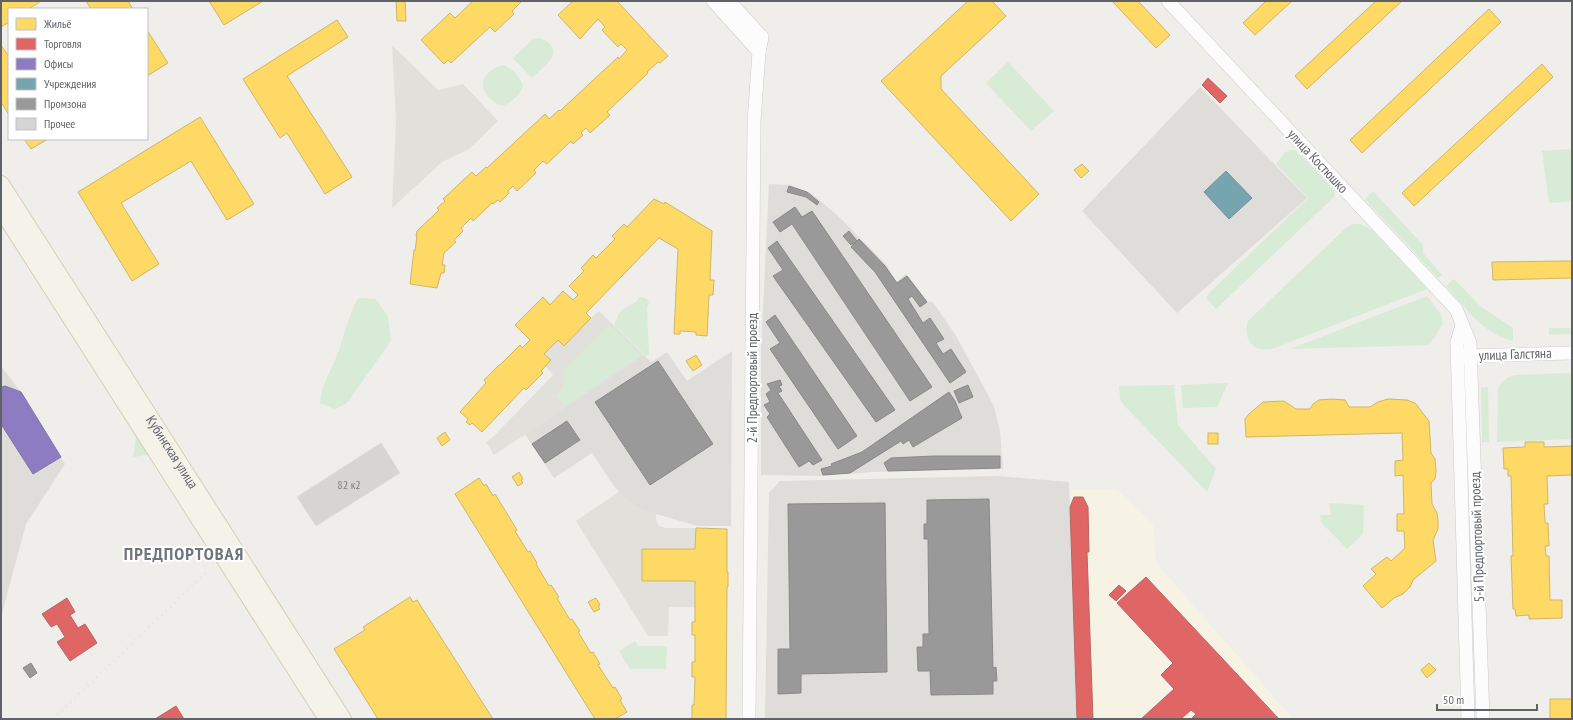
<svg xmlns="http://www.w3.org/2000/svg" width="1573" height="720" font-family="'PT Sans Narrow',sans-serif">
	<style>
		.commercial { fill: #f7f3e4 }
		.industrial { fill: #dfddda }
		.education { fill: #e2e0da }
		.green { fill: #d8ebd6 }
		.homes { fill: #ffd966; stroke: #cfb667 }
		.shops { fill: #e06666; stroke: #b96567 }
		.offices { fill: #8e7cc3; stroke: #8074a8 }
		.public { fill: #76a5af; stroke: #6f919a }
		.industry { fill: #999; stroke: #88898a }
		.building { fill: #d6d5d3; stroke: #deddd9 }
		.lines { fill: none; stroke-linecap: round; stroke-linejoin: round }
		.minor-casing { stroke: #cbcccc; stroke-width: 14 }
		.major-casing { stroke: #d7ceb8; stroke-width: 18 }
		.minor { stroke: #fdfcfc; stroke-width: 13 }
		.major { stroke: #f4f2e9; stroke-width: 16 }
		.rail { stroke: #e4e4e4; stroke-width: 3; stroke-dasharray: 1 5; stroke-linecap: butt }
		.labels { text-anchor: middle; stroke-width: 4; stroke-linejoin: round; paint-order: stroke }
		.number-label { font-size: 12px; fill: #7e8184 }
		.street-label { font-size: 14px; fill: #5f6368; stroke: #fff }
		.district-label { font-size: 18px; font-weight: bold; letter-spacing: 1px; fill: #70757a; stroke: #fff }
	</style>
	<rect width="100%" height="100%" fill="#efeeea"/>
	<polygon class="commercial" points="1071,490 1117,490 1153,524 1156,563 1293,719 1076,719"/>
	<g class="industrial">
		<polygon points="1200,87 1307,198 1177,313 1082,211"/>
		<polygon points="769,184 790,185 811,193 837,215 886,264 896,282 906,274 928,302 932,301 955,334 994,406 1000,431 1003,469 873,472 822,476 761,475 761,349"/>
		<polygon points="732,351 731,526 698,526 646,511 636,506 627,500 614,486 592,453 554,478 525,434 644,355 651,362 667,352 687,381"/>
		<polygon points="1,366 21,392 65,464 26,524 1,617"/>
		<polygon points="997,476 1069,482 1077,719 765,719 769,493 780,481"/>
	</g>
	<g class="education">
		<polygon points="392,45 438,90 463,84 498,121 469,149 442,162 392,208 396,122"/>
		<polygon points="563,291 591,318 599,311 644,355 494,455 486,442 492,438 553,375 545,366 551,360 515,325 543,297 551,304"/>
		<polygon points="619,492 636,506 656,514 656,520 659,526 665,528 696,528 695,607 669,607 668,636 648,636 576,521"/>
	</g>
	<g class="green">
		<path d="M539,38c9,2 19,11 12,21 -5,7 -13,13 -19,19l-19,-20 20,-19z"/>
		<polygon points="1008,62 1054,111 1031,131 986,83"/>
		<path d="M503,65c10,4 16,10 20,21 -4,10 -11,16 -21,20 -25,-11 -26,-33 1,-41z"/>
		<polygon points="1572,149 1572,201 1549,203 1542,151"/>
		<polygon points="1290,150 1295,150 1299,153 1334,190 1335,196 1216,309 1207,299 1208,294 1308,198 1277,165 1277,163 1284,153"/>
		<polygon points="1373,191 1423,245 1423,253 1442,275 1438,278 1365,199"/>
		<path d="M1352,224h9l11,6 55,59 -155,60c-4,0 -9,1 -13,0 -12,-4 -16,-20 -10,-29l97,-92z"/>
		<path d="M1454,279l26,27 33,22v13c-29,-6 -48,-34 -67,-55z"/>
		<polygon points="1427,296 1440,313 1443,323 1435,337 1428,345 1290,349"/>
		<polygon points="640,297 646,298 649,302 647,308 649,354 646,356 614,325 619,313 623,309 636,302"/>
		<path d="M358,298l18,1 12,18 3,24 -44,62 -12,6 -15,-6c1,-19 13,-35 19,-53 6,-17 10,-35 19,-52z"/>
		<path d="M609,324l32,31 -76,51 -10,-9c8,-9 10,-15 9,-27z"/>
		<polygon points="1549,328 1572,328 1572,334 1549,335"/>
		<path d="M1572,373v66l-75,3 1,-53c3,-8 8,-11 16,-14z"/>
		<polygon points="1228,383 1217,407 1183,408 1181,385"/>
		<polygon points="1174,385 1178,425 1216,469 1207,492 1123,404 1120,399 1119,386"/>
		<polygon points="1481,387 1488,387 1489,442 1482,442"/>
		<polygon points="136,435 148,455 133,457"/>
		<polygon points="1329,503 1364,505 1363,534 1347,549 1321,522 1320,515 1331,515"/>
		<polygon points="635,641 638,646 667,646 666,669 630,669 619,651"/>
	</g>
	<g class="homes">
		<polygon points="1,1 41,1 29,9 9,9 9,22 1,27"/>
		<polygon points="86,1 128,1 133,9 91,9"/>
		<polygon points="209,1 263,1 224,25"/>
		<polygon points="396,1 405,1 406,21 397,21"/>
		<polygon points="473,1 522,1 512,11 514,14 495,32 490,27 451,63 448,60 444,64 421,40 450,13 455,18"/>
		<polygon points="573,1 617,1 668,56 660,63 658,62 647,72 648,73 607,112 610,115 590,133 586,128 581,133 583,135 573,144 571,141 547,164 543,161 534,170 536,173 517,191 513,186 508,191 509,193 500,202 498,200 493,204 492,203 473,221 471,218 461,228 463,231 454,240 456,242 444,253 442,265 445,265 444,273 441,273 437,288 410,284 414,250 415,251 417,236 416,236 417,231 439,210 437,208 445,201 443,199 472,172 476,176 486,167 487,168 545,114 549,119 559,110 560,111 618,57 619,59 627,50 621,44 618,47 602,30 605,27 598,19 580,39 558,15"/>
		<polygon points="968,1 992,1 1006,16 941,76 941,89 1039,194 1011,221 881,81"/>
		<polygon points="1112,1 1138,1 1170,35 1156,48"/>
		<polygon points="1266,1 1292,1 1255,35 1243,23"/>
		<polygon points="1376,1 1402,1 1307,89 1295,76"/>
		<polygon points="1489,9 1501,22 1362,153 1350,140"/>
		<polygon points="337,20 348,37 287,76 352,177 325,194 287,133 280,138 243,79"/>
		<polygon points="147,30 168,63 147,76"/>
		<polygon points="1,45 9,57 9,115 1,102"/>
		<polygon points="1542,64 1553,77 1414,206 1402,193"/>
		<polygon points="200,117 254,204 227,220 191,161 121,203 159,264 132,281 78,192"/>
		<polygon points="24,139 48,139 31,149"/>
		<polygon points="1082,164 1089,171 1081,178 1074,170"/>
		<polygon points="654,199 664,204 665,202 712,231 710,280 714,280 713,295 709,295 707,336 696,335 696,332 680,331 680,334 674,334 678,249 659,238 586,313 591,318 564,346 558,340 544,354 551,360 541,371 543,373 526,390 524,388 482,432 472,423 470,425 466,422 468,419 460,412 486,383 484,380 499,365 500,365 520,345 522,348 530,340 515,325 543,297 550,305 563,291 573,300 578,295 569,286 584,271 581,268 593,255 596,258 615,239 612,236 624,224 627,227"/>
		<polygon points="1566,261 1572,261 1572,278 1493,280 1492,262"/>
		<polygon points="696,355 702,365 693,371 686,361"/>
		<polygon points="1332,399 1345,400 1349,407 1370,407 1378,402 1388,399 1407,400 1415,403 1429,421 1431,453 1435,459 1436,470 1435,479 1431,483 1432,504 1437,513 1438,521 1438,529 1433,540 1436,561 1413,580 1410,587 1403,594 1394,598 1382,608 1363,586 1376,574 1371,569 1387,557 1391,561 1405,548 1404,531 1397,531 1397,514 1404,514 1403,475 1395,476 1395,461 1403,460 1402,433 1246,437 1245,419 1249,414 1263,402 1284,401 1296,409 1310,409 1313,404 1319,400"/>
		<polygon points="445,432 450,440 442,446 437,438"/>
		<rect x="1208" y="433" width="10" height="11"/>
		<polygon points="1525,442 1544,442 1544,447 1572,446 1572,475 1547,476 1548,504 1544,504 1545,523 1548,523 1549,546 1545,546 1546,556 1549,556 1550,600 1562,600 1562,618 1529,619 1529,615 1516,616 1515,609 1513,609 1511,556 1513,556 1511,476 1508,476 1508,469 1504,469 1503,448 1525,447"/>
		<polygon points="519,472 523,479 521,480 523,483 518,486 512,477"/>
		<polygon points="479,478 484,486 486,484 493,496 495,494 517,530 515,531 528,552 530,551 537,563 536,564 549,586 551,585 559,597 557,598 570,620 572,619 580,631 578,632 591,653 593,652 600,664 598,665 613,688 615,687 622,699 620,700 627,712 615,719 595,719 455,494"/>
		<polygon points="696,528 727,529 727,572 728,572 728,587 727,587 726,719 692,719 692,705 694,705 695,677 692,677 692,662 695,662 695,635 692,635 692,622 695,622 695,581 642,581 642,549 695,549"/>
		<polygon points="410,597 413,602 417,600 493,719 378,719 334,649 365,630 363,627"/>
		<polygon points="596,598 600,605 598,606 600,609 594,612 588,602"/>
		<polygon points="1429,663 1436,670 1427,678 1421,670"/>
		<rect x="1550" y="699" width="22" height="20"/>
	</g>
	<g class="shops">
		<polygon points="1208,78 1227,96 1220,103 1202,85"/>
		<polygon points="1074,497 1083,497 1088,507 1089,552 1087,552 1093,719 1077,719 1070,507"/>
		<polygon points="1146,577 1279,719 1191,719 1196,714 1191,710 1181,719 1141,719 1174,689 1161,675 1173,663 1117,603"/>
		<polygon points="1119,585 1126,591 1116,601 1109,595"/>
		<polygon points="67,598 75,612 70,615 78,628 85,624 97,643 70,661 57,642 65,637 57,624 51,627 42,614"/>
		<polygon points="176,706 184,719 155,719"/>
	</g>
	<polygon class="offices" points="5,386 21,392 61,457 33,474 1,424 1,387"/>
	<polygon class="public" points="1226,171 1252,198 1229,219 1204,192"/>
	<g class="industry">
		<polygon points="789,186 807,192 819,202 817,205 806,197 787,192"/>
		<polygon points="795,207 802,217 812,211 932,387 910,401 792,224 780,232 773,222"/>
		<polygon points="849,231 857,241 851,245 843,236"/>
		<polygon points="859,239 885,266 897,283 907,276 927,302 920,307 912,296 908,299 923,323 930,318 944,339 936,343 943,354 951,349 966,372 950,383 875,272 851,247"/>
		<polygon points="777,241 895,410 876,422 773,276 783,270 768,248"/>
		<polygon points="775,315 857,436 838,449 770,349 780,343 766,322"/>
		<polygon points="658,361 713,444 650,485 595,402"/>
		<polygon points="780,380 782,385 779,386 782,391 778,393 822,460 813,465 809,461 799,467 767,417 770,414 764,405 770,402 766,394 771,390 767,384"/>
		<polygon points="968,385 973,397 959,403 954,391"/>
		<polygon points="949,392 955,401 962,418 913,447 909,440 903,444 901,441 850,473 823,475 821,469 832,466 831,464 862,452"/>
		<polygon points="567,421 580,440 545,463 532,444"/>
		<polygon points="934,456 1000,456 1000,468 888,471 884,463 891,458"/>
		<polygon points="989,499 993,668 996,667 997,681 993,681 993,694 931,695 930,671 918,671 917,647 923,647 923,634 929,634 928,539 924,539 924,524 927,524 927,500"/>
		<polygon points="885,503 887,672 801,674 801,693 778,694 778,649 790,649 788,504"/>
		<polygon points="31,663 37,673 30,678 23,668"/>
	</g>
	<polygon class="building" points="381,443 400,473 316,526 297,497"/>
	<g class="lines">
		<g class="minor-casing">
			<g id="minor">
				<polyline points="713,1 759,52"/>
				<polyline points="729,1 762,37 759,52 754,122 749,719"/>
				<polyline points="1168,1 1456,309 1470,343 1483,719"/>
				<polyline points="1462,325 1457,342 1468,719"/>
				<polyline points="1463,356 1572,353"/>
			</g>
		</g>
		<g class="major-casing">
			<g id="major">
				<path id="s1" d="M1,184l342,535"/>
				<polyline points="1,209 327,719"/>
			</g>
		</g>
		<use href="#minor" class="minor"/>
		<use href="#major" class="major"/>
		<polyline class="rail" points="53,719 209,570"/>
	</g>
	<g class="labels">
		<g class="number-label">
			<text x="349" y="489">82 к2</text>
		</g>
		<g class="street-label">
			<text transform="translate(1318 161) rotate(47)" y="5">улица Костюшко</text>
			<text transform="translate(1515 354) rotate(-2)" y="5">улица Галстяна</text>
			<text transform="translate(752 378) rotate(-90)" y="5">2-й Предпортовый проезд</text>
			<text dy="5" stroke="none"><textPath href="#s1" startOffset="318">Кубинская улица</textPath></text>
			<text transform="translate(1477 537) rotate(-92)" y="5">5-й Предпортовый проезд</text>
		</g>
		<g class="district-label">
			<text x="184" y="560">ПРЕДПОРТОВАЯ</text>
		</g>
	</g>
	<rect width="1573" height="720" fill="none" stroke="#5f6368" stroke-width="4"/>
	<rect x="8" y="8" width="140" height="132" fill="#ffffff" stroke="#bfc1c3"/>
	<rect x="16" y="18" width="20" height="12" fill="#ffd966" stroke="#bfc1c3"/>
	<text x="44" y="28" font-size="12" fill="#5f6368">Жильё</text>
	<rect x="16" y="38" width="20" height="12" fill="#e06666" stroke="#bfc1c3"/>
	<text x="44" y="48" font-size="12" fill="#5f6368">Торговля</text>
	<rect x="16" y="58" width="20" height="12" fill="#8e7cc3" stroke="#bfc1c3"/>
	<text x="44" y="68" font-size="12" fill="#5f6368">Офисы</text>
	<rect x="16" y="78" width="20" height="12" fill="#76a5af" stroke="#bfc1c3"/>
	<text x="44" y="88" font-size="12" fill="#5f6368">Учреждения</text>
	<rect x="16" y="98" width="20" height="12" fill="#999999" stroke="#bfc1c3"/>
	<text x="44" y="108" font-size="12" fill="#5f6368">Промзона</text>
	<rect x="16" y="118" width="20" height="12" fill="#d6d5d3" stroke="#bfc1c3"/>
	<text x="44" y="128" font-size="12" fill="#5f6368">Прочее</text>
	<path d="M1437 704v6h100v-6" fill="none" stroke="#5f6368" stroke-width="2"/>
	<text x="1443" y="704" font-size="12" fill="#5f6368" stroke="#ffffff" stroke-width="3" paint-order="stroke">50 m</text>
</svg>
